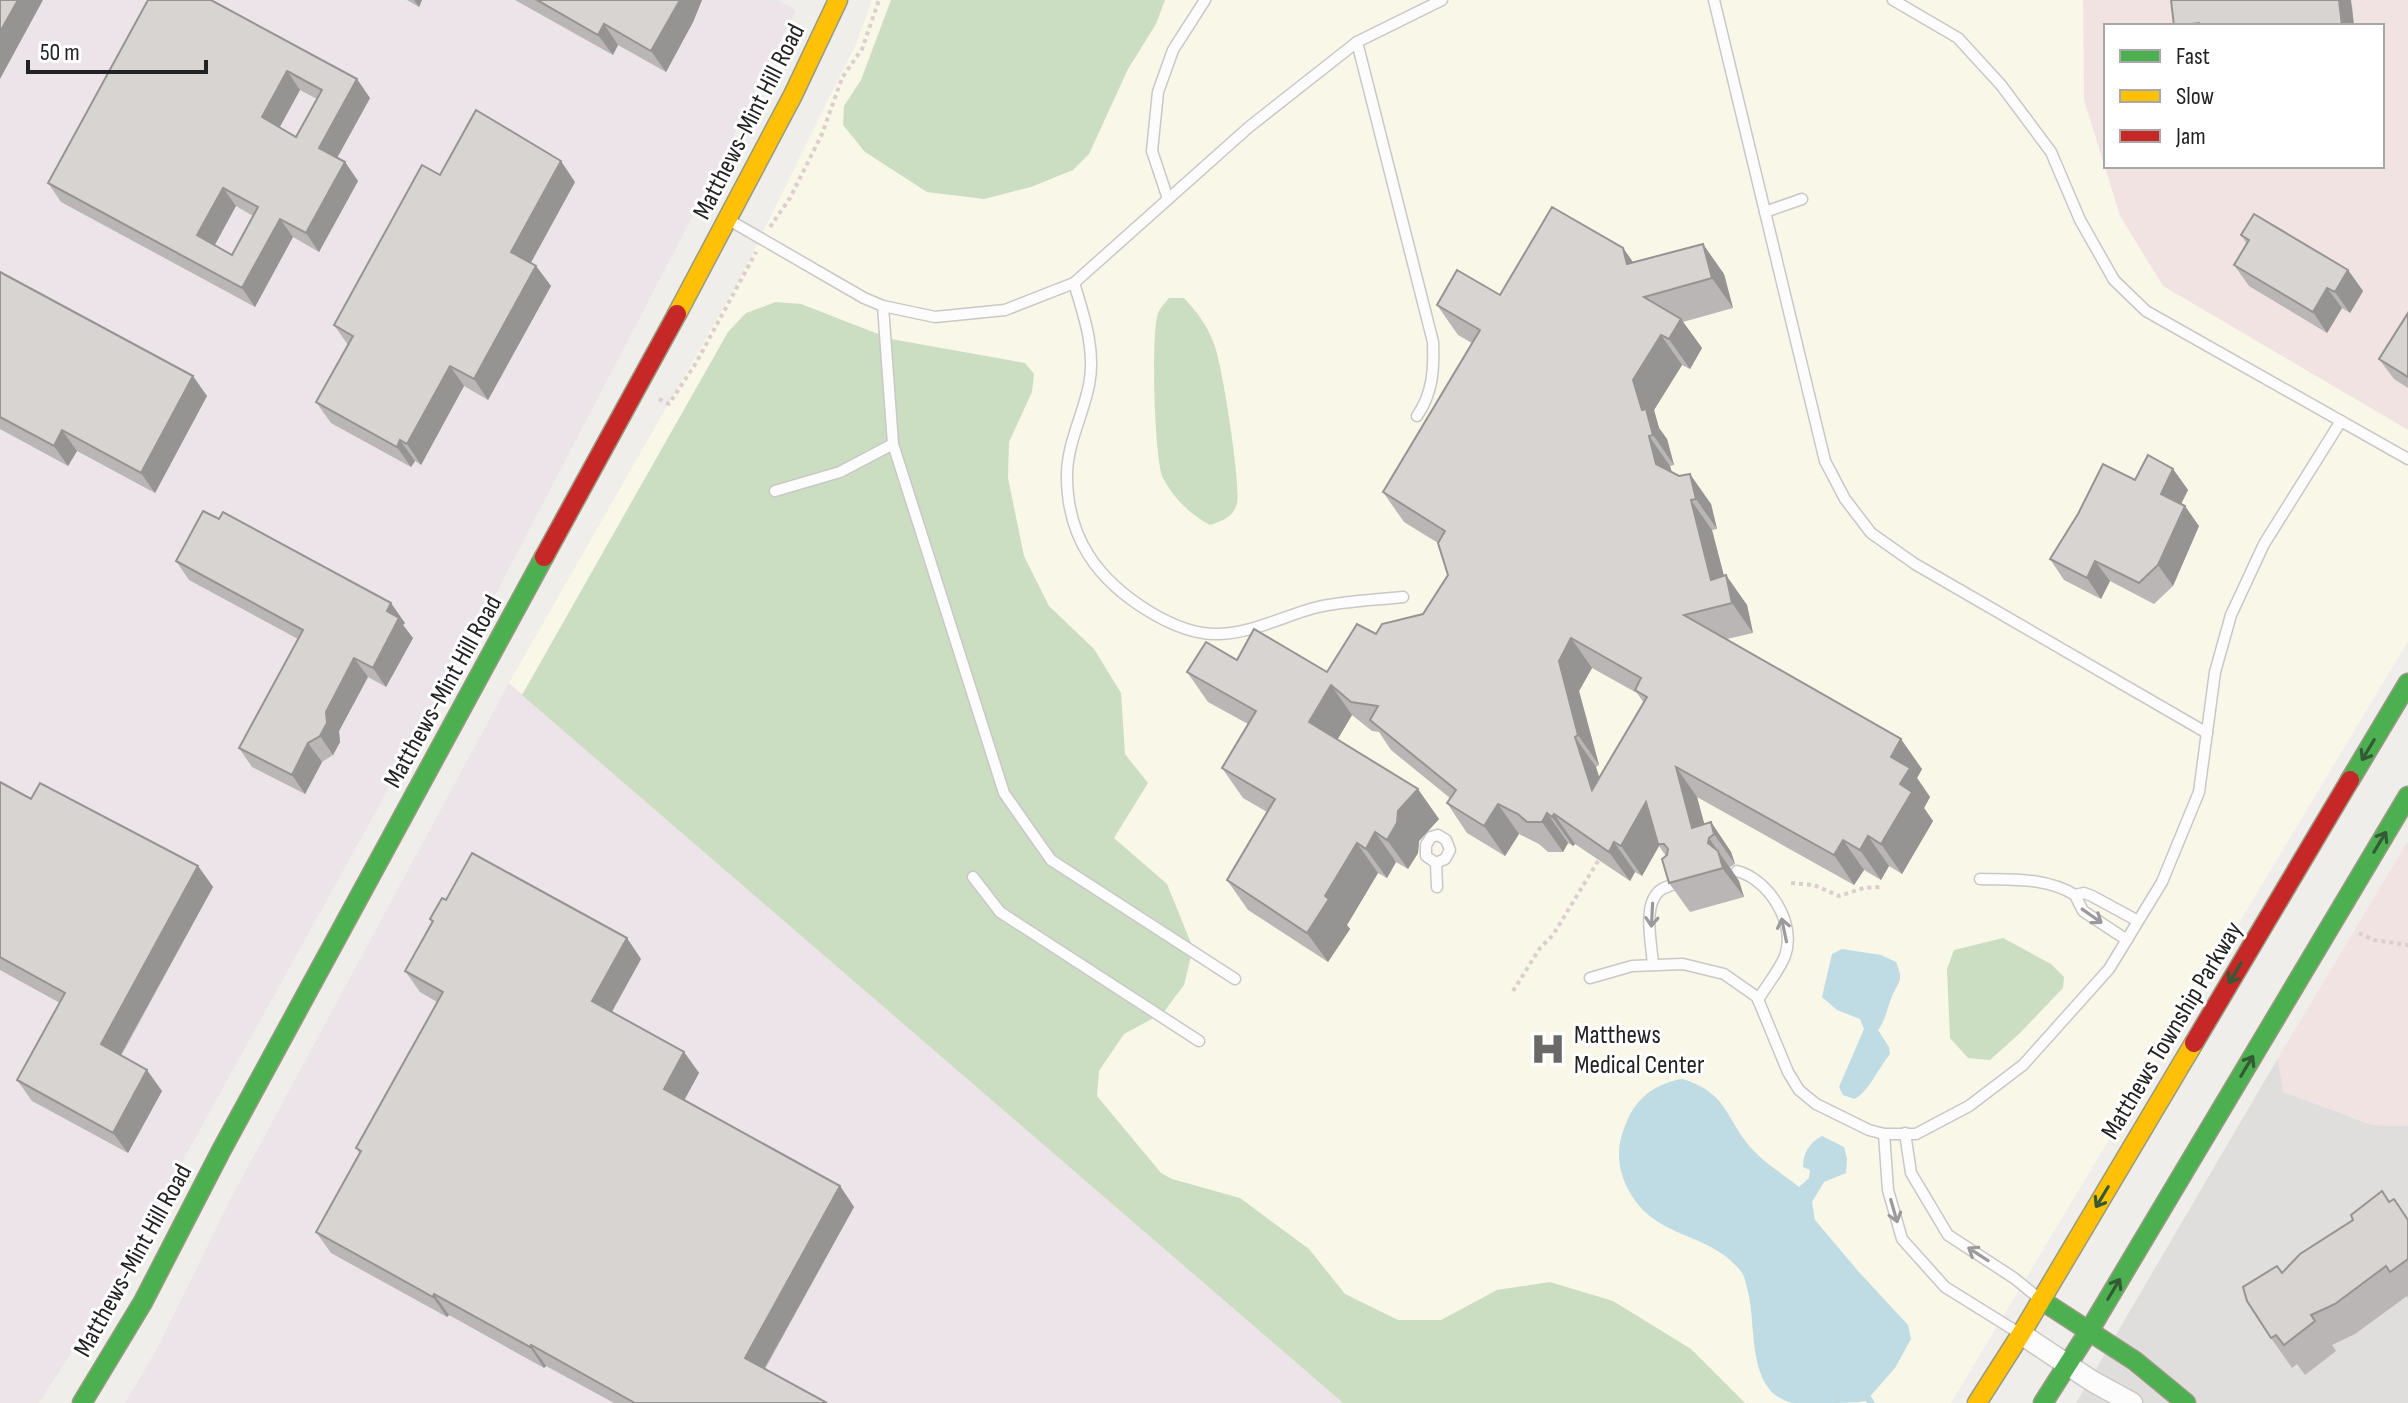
<svg xmlns="http://www.w3.org/2000/svg" width="2408" height="1403" font-family="'Sofia Sans Condensed',sans-serif">
	<style>
		.residential { fill: #dfdedc }
		.commercial { fill: #f1e3e1; fill-rule: evenodd }
		.industrial { fill: #ede4e9 }
		.education { fill: #f8f7e8 }
		.forest { fill: #cbdec1 }
		.water { fill: #bfdbe3 }
		.lines { fill: none; stroke-linecap: round; stroke-linejoin: round }
		.stream { stroke: #bfdbe3; stroke-width: 7 }
		.lane-casing { stroke: #c9c8c7; stroke-width: 13 }
		.street-casing { stroke: #c9c8c7; stroke-width: 23 }
		.fast-casing { stroke: #999a82; stroke-width: 21 }
		.slow-casing { stroke: #999a82; stroke-width: 21 }
		.jam-casing { stroke: #999a82; stroke-width: 21 }
		.path { stroke: #dccecd; stroke-width: 4; stroke-dasharray: 4 4; stroke-linecap: butt }
		.lane { stroke: #fdfcfc; stroke-width: 10 }
		.street { stroke: #fdfcfc; stroke-width: 20 }
		.fast { stroke: #4caf50; stroke-width: 18 }
		.slow { stroke: #ffc107; stroke-width: 18 }
		.jam { stroke: #c62828; stroke-width: 18 }
		.wall { fill: #b9b6b5; fill-rule: evenodd }
		.shaded-wall { fill: #969493 }
		.building { fill: #d7d4d2; stroke: #969493; stroke-width: 2; fill-rule: evenodd }
		.oneway { stroke: #335a34 }
		.oneway2 { stroke: #9a9a9a }
		.labels { text-anchor: middle; stroke-width: 6; stroke-linejoin: round; paint-order: stroke }
		.street-label { font-size: 26px; fill: #222; stroke: #fff }
		.poi-label { font-size: 26px; fill: #222; stroke: #fff; text-anchor: start }
	</style>
	<rect width="100%" height="100%" fill="#f0eeeb"/>
	<polygon class="residential" points="2278,1058 2284,1092 2372,1125 2408,1126 2408,1403 2076,1403"/>
	<g class="commercial">
		<path d="M2083,0h325v430l-245,-144 -43,-70 -36,-116zM2106,26h276v140h-276z"/>
		<polygon points="2408,841 2408,1126 2372,1125 2283,1092 2278,1058"/>
	</g>
	<g class="industrial">
		<polygon points="0,0 777,0 796,10 709,185 489,607 108,1296 39,1403 0,1403"/>
		<polygon points="509,683 1343,1403 125,1403 158,1347 231,1198"/>
	</g>
	<polygon class="education" points="872,0 2083,0 2084,100 2120,216 2163,286 2408,430 2408,641 1951,1403 1343,1403 509,683 737,284 856,44"/>
	<g class="forest">
		<polygon points="891,0 1165,0 1156,24 1128,69 1089,154 1073,170 1031,187 984,199 927,192 865,152 843,125 844,106 861,80"/>
		<path d="M1169,298h15c13,14 23,27 30,46 8,19 27,140 23,159 -3,14 -15,18 -27,22 -19,-10 -36,-26 -47,-47 -9,-17 -12,-146 -5,-165 2,-5 7,-10 11,-15z"/>
		<polygon points="776,302 801,304 891,339 1025,363 1034,374 1032,392 1009,442 1008,478 1024,556 1049,606 1094,649 1121,693 1125,754 1148,783 1114,838 1167,884 1193,948 1184,985 1163,1013 1124,1034 1099,1071 1097,1096 1161,1173 1172,1179 1240,1198 1309,1249 1345,1294 1398,1320 1441,1320 1497,1290 1550,1282 1613,1301 1691,1349 1745,1403 1343,1403 522,695 728,332 746,313"/>
		<polygon points="2003,938 2051,964 2064,977 2063,988 2020,1033 1990,1060 1968,1058 1950,1038 1947,969 1954,950"/>
	</g>
	<g class="water">
		<path d="M1842,949l39,6 15,7c9,21 1,20 -5,37 -5,13 -5,20 -13,31l11,17 1,7c-11,13 -22,39 -36,45l-11,-4 -4,-8 25,-58 -4,-10 -23,-9 -15,-13 10,-43z"/>
		<path d="M1682,1079c48,14 43,42 73,73 12,13 30,23 44,35l10,-9 1,-8 -7,-3c0,-14 6,-24 19,-31l22,11 3,12 -1,14 -22,9 -12,20 3,18 43,51 50,54 3,14 -16,29 -29,33c-15,2 -34,2 -49,2 -7,0 -17,0 -24,0 -47,-10 -36,-76 -45,-111 -2,-8 -3,-16 -8,-22 -34,-41 -88,-29 -114,-85 -10,-23 -9,-41 1,-64 10,-24 30,-38 55,-42z"/>
	</g>
	<g class="lines">
		<polyline class="stream" points="1868,1398 1871,1403"/>
		<g class="lane-casing">
			<g id="lane">
				<polyline points="1714,0 1825,461 1845,499 1871,533 1915,564 2207,733"/>
				<polyline points="1893,0 1958,38 2001,85 2051,152 2080,220 2114,280 2146,311 2408,459"/>
				<path d="M1357,42l76,300c1,27 0,51 -16,74"/>
				<polyline points="1168,199 1152,151 1158,92 1173,50 1205,0"/>
				<polyline points="1765,212 1802,199"/>
				<polyline points="729,220 864,298 883,306 935,317 1005,310 1074,283 1249,127 1357,42 1442,0"/>
				<path d="M1074,283c10,33 22,67 15,102 -6,30 -21,57 -22,88 -1,64 30,107 83,139 20,12 45,23 69,22 35,-1 66,-19 99,-27 27,-6 57,-7 85,-10"/>
				<polyline points="883,306 893,444 1004,793 1051,860 1235,979"/>
				<polyline points="775,491 840,472 893,444"/>
				<polyline points="1436,863 1426,856 1426,845 1431,837 1438,835 1446,840 1450,850 1445,859 1436,863 1437,887"/>
				<path d="M1737,871c31,8 60,52 48,85 -6,15 -19,30 -27,44"/>
				<polyline points="973,877 1000,912 1199,1041"/>
				<path d="M1980,879c33,1 66,-2 95,16"/>
				<polyline points="2127,940 2083,911 2075,895 2084,893 2092,896 2138,921"/>
				<path d="M1653,965c-1,-21 -12,-63 9,-76 6,-3 13,-5 19,-8"/>
				<polyline points="1590,978 1632,966 1683,964 1724,974 1757,997 1788,1072 1799,1090 1816,1104 1869,1130 1884,1134 1916,1134 1969,1106 2023,1065 2109,969 2162,882 2199,792 2215,672 2231,615 2264,544 2341,421"/>
				<polyline points="1905,1133 1911,1173 1948,1235 2014,1278 2036,1296"/>
				<polyline points="1884,1134 1888,1190 1902,1239 1945,1287 2019,1333"/>
			</g>
		</g>
		<g class="street-casing">
			<polyline id="street" points="2021,1334 2092,1381 2132,1403"/>
		</g>
		<g class="fast-casing">
			<g id="fast">
				<polyline points="2350,780 2408,683"/>
				<polyline points="2041,1300 2135,1361 2186,1403"/>
				<polyline points="82,1403 143,1302 222,1149 544,557"/>
				<polyline points="2043,1403 2089,1331 2408,796"/>
			</g>
		</g>
		<g class="slow-casing">
			<g id="slow">
				<polyline points="677,314 793,95 838,0"/>
				<polyline points="1977,1403 2021,1334 2194,1043"/>
			</g>
		</g>
		<g class="jam-casing">
			<g id="jam">
				<polyline points="544,557 677,314"/>
				<polyline points="2194,1043 2350,780"/>
			</g>
		</g>
		<g class="path">
			<polyline points="770,227 790,198 822,134 842,78 862,49 879,0"/>
			<polyline points="659,399 669,404 696,363 756,252"/>
			<polyline points="1791,883 1814,885 1839,896 1864,888 1881,887"/>
			<polyline points="2359,933 2374,940 2408,945"/>
			<polyline points="1513,991 1540,948 1553,935 1601,856"/>
		</g>
		<use href="#lane" class="lane"/>
		<use href="#street" class="street"/>
		<use href="#fast" class="fast"/>
		<use href="#slow" class="slow"/>
		<use href="#jam" class="jam"/>
	</g>
	<g class="wall">
		<path d="M148,0l222,98 -33,60 8,4 13,19 -39,71 -26,-15 -38,70 -194,-105 -13,-19zM300,90l17,9 -21,38 -17,-10zM236,206l17,10 -21,39 -18,-10z"/>
		<polygon points="407,0 422,0 419,7"/>
		<polygon points="515,0 702,0 693,22 666,72 618,45 613,55"/>
		<polygon points="2352,5 2354,26 2174,26"/>
		<polygon points="440,175 575,182 531,263 536,266 551,286 488,400 464,386 421,465 415,461 411,467 331,423 316,402 348,345 334,325"/>
		<polygon points="2241,235 2348,270 2363,291 2350,313 2342,308 2327,333 2249,286 2234,265 2247,244"/>
		<path d="M1623,248l10,14 91,12 9,34 -50,14 19,26 -12,21 -8,-4 -28,45 5,18 8,11 7,26 -4,1 2,6 39,32 6,25 -5,1 12,46 23,29 6,28 -26,6 195,130 -5,9 13,19 -6,11 9,13 -31,53 -13,-8 -8,14 -17,-10 -10,15 -157,-88 7,27 7,-2 20,30 4,12 -5,3 9,14 5,16 -54,15 -21,-29 -3,-27 -7,-10 -17,30 -7,-4 -5,9 -55,-37 -2,2 -5,-3 -5,9h-15l-9,-8 -20,-10 -14,22 -38,-23 -20,-30 3,-5 -59,-48 -12,-18 -7,-1 -20,-16 -15,25 102,79 -20,22 -1,12 -10,16 -12,-7 -9,16 -9,-5 -31,52 3,4 -22,33 -80,-52 -21,-30 40,-68 -24,-14 -21,-30 26,-44 -40,-22 -21,-30 50,-12 90,12 49,-38 47,-20 25,-39 -10,-32 -34,-21 -21,-30 89,-149 -14,-8 -21,-30 63,-10zM1592,668l45,25 7,10 -45,75 -3,-11 3,-2 -20,-74z"/>
		<polygon points="0,272 207,396 155,493 77,451 68,466 0,429"/>
		<polygon points="2408,313 2408,388 2394,379 2379,359"/>
		<polygon points="2173,469 2188,490 2181,504 2199,526 2173,586 2154,604 2110,581 2101,599 2064,580 2050,559 2135,480"/>
		<polygon points="176,561 405,623 403,625 413,638 386,687 368,677 339,731 340,742 333,755 322,762 305,794 252,767 239,748 298,639 189,580"/>
		<polygon points="0,782 31,799 198,866 213,887 121,1056 162,1091 128,1153 32,1101 17,1080 60,1003 0,970"/>
		<polygon points="446,900 641,959 612,1012 684,1052 699,1073 684,1100 840,1186 854,1207 765,1369 827,1403 614,1403 546,1366 544,1368 449,1315 447,1317 331,1253 316,1232 360,1154 356,1148 437,1002 420,992 405,971 432,923 430,919"/>
		<polygon points="2389,1202 2408,1220 2408,1298 2407,1296 2355,1334 2332,1345 2336,1351 2305,1375 2297,1364 2292,1368 2271,1338 2282,1273"/>
	</g>
	<g class="shaded-wall">
		<polygon points="18,0 43,0 0,79 0,32"/>
		<polygon points="414,0 422,0 419,7"/>
		<polygon points="680,0 702,0 693,22 666,72 651,51"/>
		<polygon points="2339,0 2351,0 2354,26 2342,26"/>
		<polygon points="604,24 618,45 613,55 598,35"/>
		<polygon points="287,71 300,90 275,136 262,117"/>
		<polygon points="357,79 370,98 332,167 319,148"/>
		<polygon points="561,161 575,182 525,273 511,252"/>
		<polygon points="345,162 358,181 319,252 306,233"/>
		<polygon points="223,188 236,206 210,254 197,235"/>
		<polygon points="280,219 293,237 255,307 242,288"/>
		<polygon points="1703,244 1724,274 1733,308 1712,278"/>
		<polygon points="1623,248 1644,278 1627,264"/>
		<polygon points="536,266 551,286 488,400 474,379"/>
		<polygon points="2348,270 2363,291 2350,313 2335,292"/>
		<polygon points="2327,288 2342,308 2327,333 2313,312"/>
		<polygon points="1681,319 1702,348 1690,369 1669,339"/>
		<polygon points="1661,335 1682,365 1654,410 1659,428 1667,439 1674,465 1653,435 1642,410 1633,380"/>
		<polygon points="450,366 464,386 421,465 407,444"/>
		<polygon points="193,376 207,396 155,493 141,473"/>
		<polygon points="62,430 77,451 68,466 54,446"/>
		<polygon points="1649,436 1670,466 1677,494 1656,464"/>
		<polygon points="400,440 415,461 411,467 397,447"/>
		<polygon points="2173,469 2188,490 2176,514 2161,494"/>
		<polygon points="1690,474 1711,504 1717,529 1696,499"/>
		<polygon points="1691,500 1712,530 1731,603 1711,580"/>
		<polygon points="2185,506 2199,526 2173,586 2158,565"/>
		<polygon points="2095,561 2110,581 2101,599 2087,578"/>
		<polygon points="1726,575 1747,605 1753,633 1732,603"/>
		<polygon points="391,603 405,623 403,625 413,638 386,687 373,668 387,611"/>
		<polygon points="1571,638 1592,668 1579,691 1599,765 1578,735 1559,661"/>
		<polygon points="354,658 368,677 339,731 340,742 333,755 320,736 326,712"/>
		<polygon points="1331,685 1352,715 1330,752 1309,722"/>
		<polygon points="1575,737 1596,767 1613,820 1592,790"/>
		<polygon points="1901,739 1922,769 1917,778 1930,797 1924,808 1933,821 1902,874 1881,844 1900,784 1891,757"/>
		<polygon points="308,743 322,762 305,794 292,775"/>
		<polygon points="1676,767 1697,797 1709,841 1709,838 1739,881 1744,897 1692,828"/>
		<polygon points="1418,789 1439,819 1419,841 1418,853 1408,869 1387,840 1398,811"/>
		<polygon points="1646,802 1659,846 1642,876 1621,846"/>
		<polygon points="1498,804 1519,834 1505,856 1484,826"/>
		<polygon points="1547,813 1568,843 1563,852 1542,822"/>
		<polygon points="1554,814 1575,844 1573,846 1552,817"/>
		<polygon points="1711,822 1731,852 1735,864 1714,834"/>
		<polygon points="1375,832 1396,862 1387,878 1366,849"/>
		<polygon points="1868,836 1889,866 1881,880 1860,850"/>
		<polygon points="1843,840 1864,870 1854,885 1834,855"/>
		<polygon points="1614,842 1635,872 1630,881 1609,852"/>
		<polygon points="1357,843 1378,873 1347,925 1350,929 1328,962 1307,933 1325,896"/>
		<polygon points="198,866 213,887 115,1065 101,1044"/>
		<polygon points="627,938 641,959 606,1022 592,1001"/>
		<polygon points="684,1052 699,1073 679,1110 664,1089"/>
		<polygon points="147,1070 162,1091 128,1153 113,1133"/>
		<polygon points="840,1186 854,1207 759,1378 745,1358"/>
		<polygon points="434,1294 449,1315 447,1317 433,1297"/>
		<polygon points="531,1345 546,1366 544,1368 530,1347"/>
	</g>
	<g class="building">
		<polygon points="0,0 18,0 0,32"/>
		<path d="M148,0h63l146,79 -38,69 26,14 -39,71 -26,-14 -38,69 -194,-105zM287,71l35,19 -26,47 -34,-20zM223,188l35,19 -26,48 -35,-20z"/>
		<polygon points="537,0 680,0 651,51 604,24 598,35"/>
		<polygon points="2171,0 2339,0 2342,26 2200,26 2199,23 2174,26"/>
		<polygon points="476,110 561,161 511,252 536,266 474,379 450,366 407,444 400,440 397,447 316,402 353,336 334,325 422,165 440,175"/>
		<path d="M1552,207l71,41 4,16 76,-20 9,34 -68,19 37,22 -12,20 -8,-4 -28,45 9,30 4,-1 7,26 -4,1 7,28 23,12 11,-2 6,25 -5,1 20,80 15,-5 6,28 -48,12 217,124 -10,18 19,11 -10,16 12,8 -31,52 -13,-8 -8,14 -17,-10 -9,15 -158,-88 16,61 19,-6 3,12 -5,4 -1,5 10,8 5,17 -54,15 -7,-24 5,-4 1,-6 -4,-5h-6l-12,-42 -25,44 -7,-4 -5,10 -55,-38 -2,3 -5,-4 -5,9h-15l-9,-8 -20,-10 -14,22 -37,-23 9,-13 -86,-70 8,-14 -27,-4 -20,-17 -22,37 109,67 -20,22 -1,12 -10,17 -12,-8 -9,17 -9,-6 -32,53 4,3 -22,34 -80,-53 48,-81 -53,-31 34,-57 -69,-39 19,-30 31,18 17,-31 73,43 30,-48 19,10 6,-10 41,-10 25,-39 -10,-32 7,-12 -62,-39 97,-162 -43,-25 20,-35 43,25zM1571,638l70,40 -6,12 12,7 -55,93 -17,-53 3,-2 -19,-74z"/>
		<polygon points="2254,214 2348,270 2335,292 2327,288 2313,312 2234,265 2249,240 2241,235"/>
		<polygon points="0,272 193,376 141,473 62,430 54,446 0,417"/>
		<polygon points="2408,313 2408,377 2379,359"/>
		<polygon points="2148,455 2173,469 2161,494 2185,506 2158,565 2139,583 2095,561 2087,578 2050,559 2078,514 2103,464 2135,480"/>
		<polygon points="203,511 219,519 223,512 391,603 387,611 399,618 373,668 354,658 326,712 327,723 320,736 308,743 292,775 239,748 303,630 176,561"/>
		<polygon points="0,782 31,799 40,783 198,866 101,1044 147,1070 113,1133 17,1080 65,993 0,957"/>
		<polygon points="472,853 627,938 592,1001 684,1052 664,1089 840,1186 745,1358 827,1403 635,1403 531,1345 530,1347 434,1294 433,1297 316,1232 361,1151 356,1148 443,992 405,971 433,921 430,919 442,898 446,900"/>
		<polygon points="2382,1191 2389,1202 2394,1199 2408,1220 2408,1259 2390,1272 2386,1266 2335,1304 2311,1315 2315,1321 2284,1345 2276,1335 2271,1338 2247,1301 2243,1287 2277,1266 2282,1273 2300,1254 2353,1220 2351,1215"/>
	</g>
	<defs><path id="oneway-shaft" d="M-6 0H5M1.5-3L5.5 0L1.5 3" fill="none" stroke-width="1.6" stroke-linecap="round" stroke-linejoin="round" transform="scale(2)"/></defs>
	<g class="oneway">
		<use href="#oneway-shaft" transform="translate(2368 750) rotate(121)"/>
		<use href="#oneway-shaft" transform="translate(2380 842) rotate(-59)"/>
		<use href="#oneway-shaft" transform="translate(2235 973) rotate(121)"/>
		<use href="#oneway-shaft" transform="translate(2247 1066) rotate(-59)"/>
		<use href="#oneway-shaft" transform="translate(2102 1197) rotate(121)"/>
		<use href="#oneway-shaft" transform="translate(2114 1289) rotate(-59)"/>
	</g>
	<g class="oneway2">
		<use href="#oneway-shaft" transform="translate(1652 915) rotate(93)"/>
		<use href="#oneway-shaft" transform="translate(2092 916) rotate(35)"/>
		<use href="#oneway-shaft" transform="translate(1784 930) rotate(-102)"/>
		<use href="#oneway-shaft" transform="translate(1894 1211) rotate(74)"/>
		<use href="#oneway-shaft" transform="translate(1978 1254) rotate(-147)"/>
	</g>
	<defs>
		<g id="hospital-bare" transform="scale(2.76)"><path d="M-5-5h3v3.5h4V-5h3V5h-3V1.5h-4V5h-3Z" fill="#6a6968" stroke="#fff" stroke-width="2.5" paint-order="stroke"/></g>
	</defs>
	<g fill-rule="evenodd">
		<use href="#hospital-bare" x="1548" y="1049"/>
	</g>
	<g class="labels">
		<g class="street-label">
			<text transform="translate(748 121) rotate(-63)" y="9">Matthews-Mint Hill Road</text>
			<text transform="translate(442 691) rotate(-61)" y="9">Matthews-Mint Hill Road</text>
			<text transform="translate(2171 1030) rotate(-59)" y="9">Matthews Township Parkway</text>
			<text transform="translate(132 1260) rotate(-61)" y="9">Matthews-Mint Hill Road</text>
		</g>
		<g class="poi-label">
			<text x="1574" y="1043">Matthews<tspan x="1574" dy="30">Medical Center</tspan></text>
		</g>
	</g>
	<rect x="2104" y="24" width="280" height="144" fill="#ffffff" stroke="#a7a7a7" stroke-width="2"/>
	<rect x="2120" y="50" width="40" height="12" fill="#4caf50" stroke="#a7a7a7" stroke-width="2"/>
	<text x="2176" y="64" font-size="24" fill="#222222">Fast</text>
	<rect x="2120" y="90" width="40" height="12" fill="#ffc107" stroke="#a7a7a7" stroke-width="2"/>
	<text x="2176" y="104" font-size="24" fill="#222222">Slow</text>
	<rect x="2120" y="130" width="40" height="12" fill="#c62828" stroke="#a7a7a7" stroke-width="2"/>
	<text x="2176" y="144" font-size="24" fill="#222222">Jam</text>
	<path d="M28 60v12h178v-12" fill="none" stroke="#222222" stroke-width="4"/>
	<text x="40" y="60" font-size="24" fill="#222222" stroke="#ffffff" stroke-width="6" paint-order="stroke">50 m</text>
</svg>
